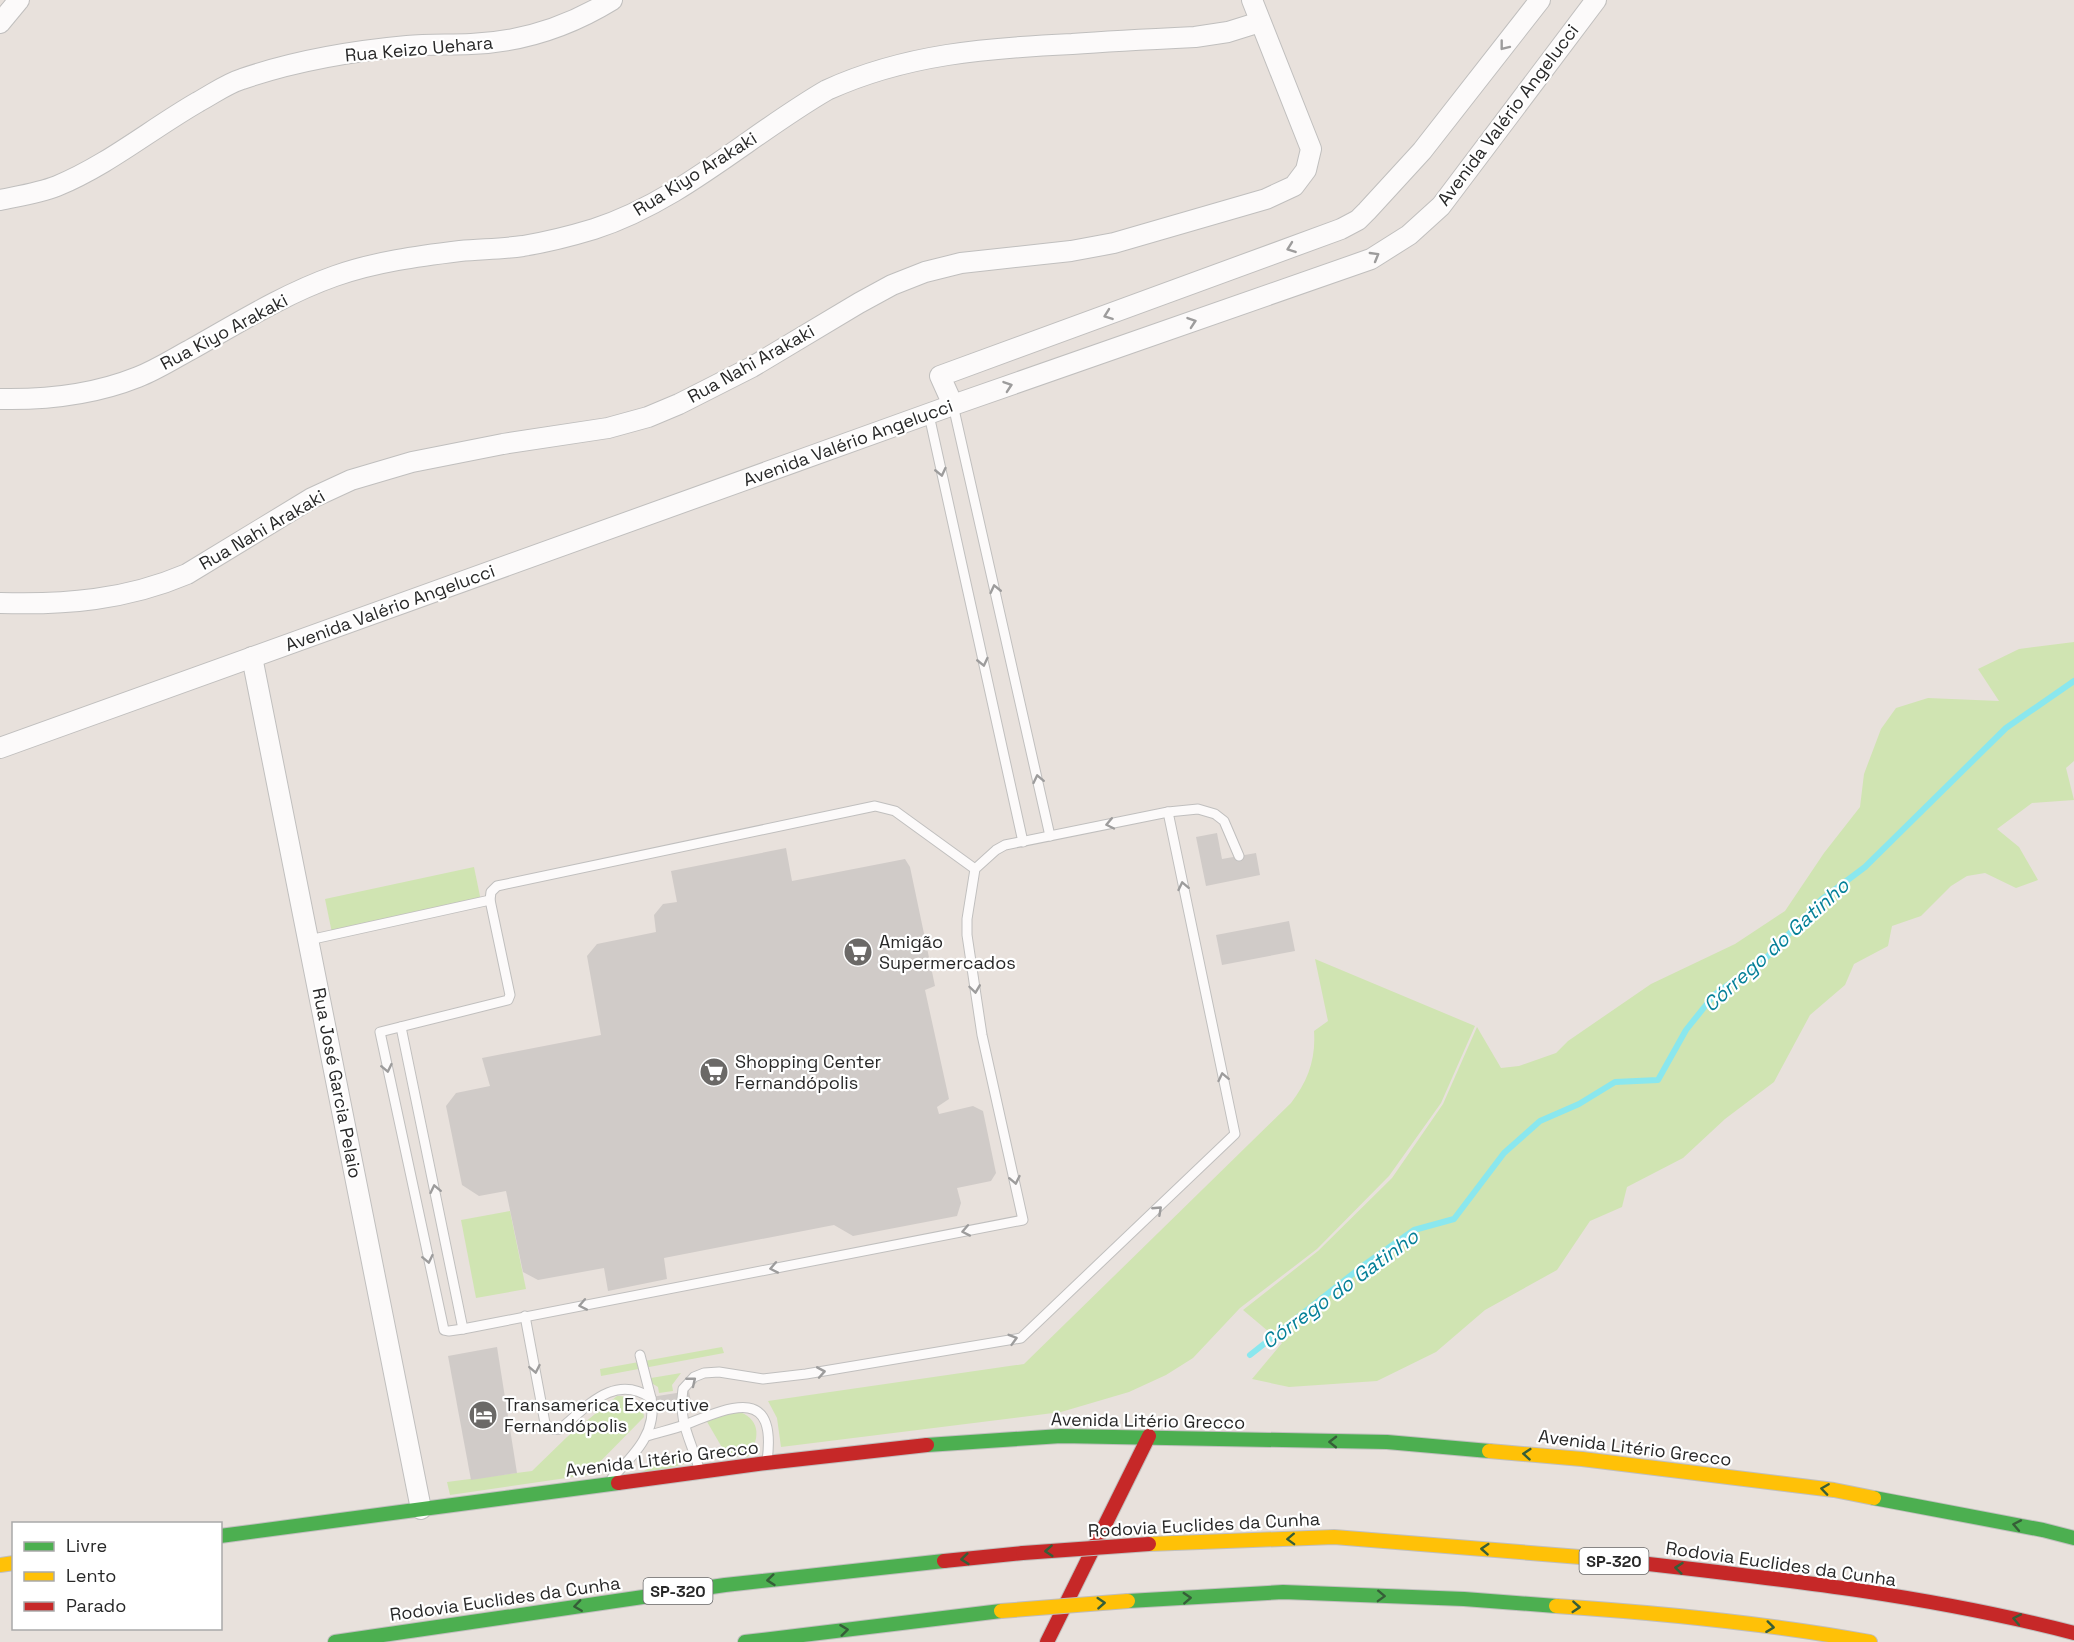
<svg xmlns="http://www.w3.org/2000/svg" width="2074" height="1642" font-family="'Space Grotesk',sans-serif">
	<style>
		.green { fill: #d0e4b2 }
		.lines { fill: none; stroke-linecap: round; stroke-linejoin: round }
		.stream { stroke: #8ae7ee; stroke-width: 6 }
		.building { fill: #d0cbc8 }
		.lane-casing { stroke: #c0bfbe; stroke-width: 11 }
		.street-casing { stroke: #c0bfbe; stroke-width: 22 }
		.fast-casing { stroke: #c0bfbe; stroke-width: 16 }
		.slow-casing { stroke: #c0bfbe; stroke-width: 16 }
		.jam-casing { stroke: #c0bfbe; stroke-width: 16 }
		.lane { stroke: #fcfafa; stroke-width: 9 }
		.street { stroke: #fcfafa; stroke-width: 20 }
		.fast { stroke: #4caf50; stroke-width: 14 }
		.slow { stroke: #ffc107; stroke-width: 14 }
		.jam { stroke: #c62828; stroke-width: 14 }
		.slow-bridge-casing { stroke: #c0bdbb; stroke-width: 16; stroke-linecap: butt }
		.jam-bridge-casing { stroke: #c0bdbb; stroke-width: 16; stroke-linecap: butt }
		.slow-bridge { stroke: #ffc107; stroke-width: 14 }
		.jam-bridge { stroke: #c62828; stroke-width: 14 }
		.oneway { stroke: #9d9c9c }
		.oneway2 { stroke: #365e38 }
		.labels { text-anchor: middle; stroke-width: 4.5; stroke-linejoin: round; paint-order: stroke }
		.shield { fill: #fff; stroke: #686868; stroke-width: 1.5 }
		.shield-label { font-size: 16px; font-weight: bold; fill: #282828 }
		.street-label { font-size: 18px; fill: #282828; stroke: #fff }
		.poi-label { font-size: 18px; fill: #282828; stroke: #fff; text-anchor: start }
		.water-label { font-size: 20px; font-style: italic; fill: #058098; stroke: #fff }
	</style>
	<rect width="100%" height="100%" fill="#e8e1dc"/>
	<g class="green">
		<polygon points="2074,642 2074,761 2066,768 2074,800 2032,803 1997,829 2019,847 2038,880 2016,888 1985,873 1967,876 1951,886 1921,916 1892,926 1888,946 1854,964 1845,985 1810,1015 1774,1082 1725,1119 1683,1158 1627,1187 1622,1207 1590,1221 1557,1270 1485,1310 1436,1352 1377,1381 1289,1387 1252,1379 1282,1343 1243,1310 1318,1251 1392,1178 1443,1104 1477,1027 1501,1068 1519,1066 1556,1053 1568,1041 1651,984 1735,944 1785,911 1824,853 1860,807 1864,774 1881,729 1896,708 1928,698 1999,701 1978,669 2019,649"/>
		<polygon points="474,867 481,901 332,933 325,899"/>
		<path d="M1315,959l160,67 -34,77 -52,73 -72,73 -77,59 -47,50 -27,17 -37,17 -68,20 -280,35 -4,-29 -9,-17 256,-37 267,-261c17,-22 25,-44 23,-72l14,-10z"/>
		<polygon points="510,1211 526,1289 476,1298 461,1220"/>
		<polygon points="722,1347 724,1353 601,1376 600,1369"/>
		<polygon points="681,1373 672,1385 673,1391 659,1393 658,1387 645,1379"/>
		<path d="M617,1396c13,0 26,6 27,21l-57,58 -137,20 -3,-13 85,-11 35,-34z"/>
		<path d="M740,1412c22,9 19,28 8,45l-21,-1 -21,-36 16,-7z"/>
		<polygon points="674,1455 684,1456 688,1463 636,1477 655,1463"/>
	</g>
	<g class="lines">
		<polyline class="stream" points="1250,1355 1364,1265 1414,1230 1454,1219 1504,1153 1540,1121 1579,1104 1615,1082 1658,1080 1686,1030 1714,995 1768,956 1821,900 1865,867 2006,728 2074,681"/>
	</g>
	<g class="building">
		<polygon points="1217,833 1222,859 1256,853 1260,875 1206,886 1196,837"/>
		<polygon points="786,848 792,881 905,859 910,867 935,986 925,990 949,1099 937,1107 939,1114 973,1106 983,1111 996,1173 991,1181 957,1188 961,1203 957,1216 853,1236 834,1225 664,1258 667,1279 608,1291 604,1268 538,1280 523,1272 506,1191 479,1196 462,1185 446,1106 456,1093 490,1086 482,1058 601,1035 587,956 597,944 656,932 654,915 663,904 677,902 671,871"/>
		<polygon points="1289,921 1295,951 1222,965 1216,935"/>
		<polygon points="497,1347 517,1473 471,1480 448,1356"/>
		<polygon points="689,1391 691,1402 683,1403 683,1407 656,1411 656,1407 647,1409 645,1398"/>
	</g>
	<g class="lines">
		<g class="lane-casing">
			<g id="lane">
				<polyline points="953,405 1050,836"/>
				<polyline points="929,415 1023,842"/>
				<polyline points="975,869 895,811 875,806 497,886 491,892 490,900 510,995 508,1000 380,1032 444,1330 449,1331 463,1329 1023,1220 982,1035 967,935 967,919 975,869 996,850 1005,845 1168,812 1198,809 1215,814 1224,821 1239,856"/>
				<polyline points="309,940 490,900"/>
				<polyline points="401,1027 463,1329"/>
				<path d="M525,1316l20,107c4,6 7,7 15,6 27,-22 54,-56 91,-31 7,34 -17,57 -39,80"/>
				<polyline points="640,1355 651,1398"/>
				<path d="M647,1436c13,-4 27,-7 40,-12 47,-19 90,-36 80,37"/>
				<path d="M699,1469c-8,-30 -21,-46 -16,-80l11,-12 10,-4 15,-1 44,7 43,-5 215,-36 214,-204 -67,-322"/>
			</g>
		</g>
		<g class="street-casing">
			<g id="street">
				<polyline points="0,23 19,0"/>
				<path d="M0,200c19,-4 39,-7 57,-14 51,-21 94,-57 141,-84 15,-8 28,-18 44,-23 52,-18 111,-28 165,-33 21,-2 43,-1 64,-2 52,-2 97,-17 141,-44"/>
				<path d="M0,399c47,1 93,-4 138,-22 18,-7 35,-18 52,-27 48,-27 94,-56 145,-74 39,-14 84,-20 125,-25 21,-2 42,-2 63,-5 24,-4 48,-10 71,-17 87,-28 155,-94 233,-139 79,-36 160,-42 245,-46 41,-3 82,-5 123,-7l33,-5 32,-10"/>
				<polyline points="953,405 940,376 1341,229 1358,220 1367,211 1422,151 1540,0"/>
				<path d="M0,603c65,2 126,-3 187,-29l125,-76 39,-18 61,-18 91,-18 105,-16 40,-11 31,-13 73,-37 107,-64 33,-18 33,-13 36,-9 110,-12 43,-8 152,-44 28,-13 12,-16 5,-21 -59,-149"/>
				<polyline points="252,657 421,1509"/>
				<polyline points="0,748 953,405 1371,259 1409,235 1441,206 1596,0"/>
			</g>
		</g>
		<g class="fast-casing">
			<g id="fast">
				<polyline points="927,1445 1061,1436 1387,1442 1489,1451"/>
				<polyline points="1874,1498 2043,1530 2074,1538"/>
				<polyline points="220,1536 618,1483"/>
				<polyline points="1128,1601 1283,1592 1464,1599 1556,1606"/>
				<polyline points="335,1642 725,1585 944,1561"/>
				<polyline points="745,1642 1001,1611"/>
			</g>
		</g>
		<g class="slow-casing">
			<g id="slow">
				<polyline points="1489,1451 1582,1459 1834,1490 1874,1498"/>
				<polyline points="1149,1544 1334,1537 1605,1559"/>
				<polyline points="0,1565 14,1563"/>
				<path d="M1556,1606c105,7 211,17 314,36"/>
			</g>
		</g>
		<g class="jam-casing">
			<g id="jam">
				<polyline points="618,1483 766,1463 927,1445"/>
				<path d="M1605,1559c157,18 316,34 469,74"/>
				<polyline points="944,1561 1023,1553"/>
				<polyline points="1047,1642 1149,1436"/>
			</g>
		</g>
		<use href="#lane" class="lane"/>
		<use href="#street" class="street"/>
		<use href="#fast" class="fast"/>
		<use href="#slow" class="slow"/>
		<use href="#jam" class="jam"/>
		<g class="slow-bridge-casing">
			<polyline id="slow-bridge" points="1001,1611 1128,1601"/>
		</g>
		<g class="jam-bridge-casing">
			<polyline id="jam-bridge" points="1023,1553 1149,1544"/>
		</g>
		<use href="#slow-bridge" class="slow-bridge"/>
		<use href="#jam-bridge" class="jam-bridge"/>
	</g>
	<defs><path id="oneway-chevron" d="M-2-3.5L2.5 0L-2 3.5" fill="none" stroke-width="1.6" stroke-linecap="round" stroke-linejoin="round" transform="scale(1.5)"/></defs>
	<g class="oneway">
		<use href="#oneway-chevron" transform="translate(1504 46) rotate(128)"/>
		<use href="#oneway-chevron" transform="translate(1291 248) rotate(160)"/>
		<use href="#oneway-chevron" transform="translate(1375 256) rotate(-30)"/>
		<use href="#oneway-chevron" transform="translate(1108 315) rotate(160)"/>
		<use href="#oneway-chevron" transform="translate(1192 322) rotate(-19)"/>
		<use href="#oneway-chevron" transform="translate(1008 386) rotate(-19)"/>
		<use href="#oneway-chevron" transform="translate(941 472) rotate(77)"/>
		<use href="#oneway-chevron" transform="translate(995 589) rotate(-103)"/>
		<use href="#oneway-chevron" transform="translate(983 662) rotate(77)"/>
		<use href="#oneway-chevron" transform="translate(1038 779) rotate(-102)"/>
		<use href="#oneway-chevron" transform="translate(1110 824) rotate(168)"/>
		<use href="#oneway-chevron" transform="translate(1183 886) rotate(-102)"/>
		<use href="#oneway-chevron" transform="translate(975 989) rotate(82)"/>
		<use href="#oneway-chevron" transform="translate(387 1068) rotate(78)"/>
		<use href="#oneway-chevron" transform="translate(1223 1077) rotate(-102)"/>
		<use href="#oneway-chevron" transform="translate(1015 1180) rotate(78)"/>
		<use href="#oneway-chevron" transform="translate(435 1189) rotate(-102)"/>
		<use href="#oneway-chevron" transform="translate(1158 1210) rotate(-43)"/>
		<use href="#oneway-chevron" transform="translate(966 1231) rotate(169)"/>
		<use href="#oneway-chevron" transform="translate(428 1259) rotate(78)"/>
		<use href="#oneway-chevron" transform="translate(774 1268) rotate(169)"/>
		<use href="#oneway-chevron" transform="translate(583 1305) rotate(169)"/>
		<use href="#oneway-chevron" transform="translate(1013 1339) rotate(-16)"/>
		<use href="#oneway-chevron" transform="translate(535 1369) rotate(79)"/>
		<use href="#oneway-chevron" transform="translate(821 1372) rotate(-10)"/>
		<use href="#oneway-chevron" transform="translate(692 1381) rotate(-39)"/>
	</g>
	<g class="oneway2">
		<use href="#oneway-chevron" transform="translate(1333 1442) rotate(-179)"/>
		<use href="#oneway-chevron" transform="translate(1527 1454) rotate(-175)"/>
		<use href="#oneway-chevron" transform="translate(1825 1489) rotate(-172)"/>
		<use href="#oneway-chevron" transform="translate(2017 1525) rotate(-169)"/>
		<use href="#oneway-chevron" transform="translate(1291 1539) rotate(178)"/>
		<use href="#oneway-chevron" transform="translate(1485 1549) rotate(-176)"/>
		<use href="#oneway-chevron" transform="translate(1049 1551) rotate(176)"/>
		<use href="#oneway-chevron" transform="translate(965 1559) rotate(174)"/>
		<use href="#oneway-chevron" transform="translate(1679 1568) rotate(-174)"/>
		<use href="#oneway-chevron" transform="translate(771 1580) rotate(174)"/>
		<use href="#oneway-chevron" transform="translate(1381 1596) rotate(2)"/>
		<use href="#oneway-chevron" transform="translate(1187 1598) rotate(-3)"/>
		<use href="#oneway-chevron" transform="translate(1101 1603) rotate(-4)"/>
		<use href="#oneway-chevron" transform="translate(578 1606) rotate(172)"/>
		<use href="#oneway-chevron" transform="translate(1576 1607) rotate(4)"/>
		<use href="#oneway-chevron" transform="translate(2017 1619) rotate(-169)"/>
		<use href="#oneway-chevron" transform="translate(1770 1627) rotate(7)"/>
		<use href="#oneway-chevron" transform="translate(844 1630) rotate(-7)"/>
	</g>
	<defs>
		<g id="supermarket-disc" transform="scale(1.5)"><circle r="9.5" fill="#6b6967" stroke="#fff"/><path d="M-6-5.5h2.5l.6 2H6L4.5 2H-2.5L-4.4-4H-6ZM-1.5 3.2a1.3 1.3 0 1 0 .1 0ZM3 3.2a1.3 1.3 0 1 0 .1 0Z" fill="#fff"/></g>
		<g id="hotel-disc" transform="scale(1.5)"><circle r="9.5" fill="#6b6967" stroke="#fff"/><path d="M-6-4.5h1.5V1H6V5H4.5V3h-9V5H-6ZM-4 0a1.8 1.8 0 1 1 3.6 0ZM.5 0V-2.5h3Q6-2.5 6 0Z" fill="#fff"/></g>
	</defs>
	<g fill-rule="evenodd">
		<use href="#supermarket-disc" x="858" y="952"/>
		<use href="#supermarket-disc" x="714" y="1072"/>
		<use href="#hotel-disc" x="483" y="1415"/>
	</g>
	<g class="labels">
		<g class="shield">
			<rect x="1579.5" y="1548" width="69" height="26" rx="4.5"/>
			<rect x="643.5" y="1578" width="69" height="26" rx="4.5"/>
		</g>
		<g class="shield-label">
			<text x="1614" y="1567">SP-320</text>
			<text x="678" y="1597">SP-320</text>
		</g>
		<g class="street-label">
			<text transform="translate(419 49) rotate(-5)" y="6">Rua Keizo Uehara</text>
			<text transform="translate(1508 115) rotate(-53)" y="6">Avenida Valério Angelucci</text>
			<text transform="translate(695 174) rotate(-32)" y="6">Rua Kiyo Arakaki</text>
			<text transform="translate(224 332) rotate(-28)" y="6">Rua Kiyo Arakaki</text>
			<text transform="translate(751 364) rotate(-29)" y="6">Rua Nahi Arakaki</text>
			<text transform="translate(848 443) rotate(-20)" y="6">Avenida Valério Angelucci</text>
			<text transform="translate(262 530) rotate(-30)" y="6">Rua Nahi Arakaki</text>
			<text transform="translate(390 608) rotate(-20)" y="6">Avenida Valério Angelucci</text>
			<text transform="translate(337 1083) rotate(79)" y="6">Rua José Garcia Pelaio</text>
			<text transform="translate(1148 1421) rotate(1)" y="6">Avenida Litério Grecco</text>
			<text transform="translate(1635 1448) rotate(7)" y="6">Avenida Litério Grecco</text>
			<text transform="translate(662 1459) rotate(-7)" y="6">Avenida Litério Grecco</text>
			<text transform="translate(1204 1525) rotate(-3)" y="6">Rodovia Euclides da Cunha</text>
			<text transform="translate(1781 1564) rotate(8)" y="6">Rodovia Euclides da Cunha</text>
			<text transform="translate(505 1599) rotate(-8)" y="6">Rodovia Euclides da Cunha</text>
		</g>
		<g class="poi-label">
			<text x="879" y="948">Amigão<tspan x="879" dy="21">Supermercados</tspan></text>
			<text x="735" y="1068">Shopping Center<tspan x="735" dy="21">Fernandópolis</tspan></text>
			<text x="504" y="1411">Transamerica Executive<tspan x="504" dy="21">Fernandópolis</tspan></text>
		</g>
		<g class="water-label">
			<text transform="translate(1776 945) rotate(-42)" y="7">Córrego do Gatinho</text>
			<text transform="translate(1340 1289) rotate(-36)" y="7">Córrego do Gatinho</text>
		</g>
	</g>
	<rect x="12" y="1522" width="210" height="108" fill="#ffffff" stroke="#a9a9a9" stroke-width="1.5"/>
	<rect x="24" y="1542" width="30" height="9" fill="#4caf50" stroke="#a9a9a9" stroke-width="1.5"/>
	<text x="66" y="1552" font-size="18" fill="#282828">Livre</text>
	<rect x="24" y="1572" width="30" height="9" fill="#ffc107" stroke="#a9a9a9" stroke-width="1.5"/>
	<text x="66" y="1582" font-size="18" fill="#282828">Lento</text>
	<rect x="24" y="1602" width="30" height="9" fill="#c62828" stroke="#a9a9a9" stroke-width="1.5"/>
	<text x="66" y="1612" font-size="18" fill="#282828">Parado</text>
</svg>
